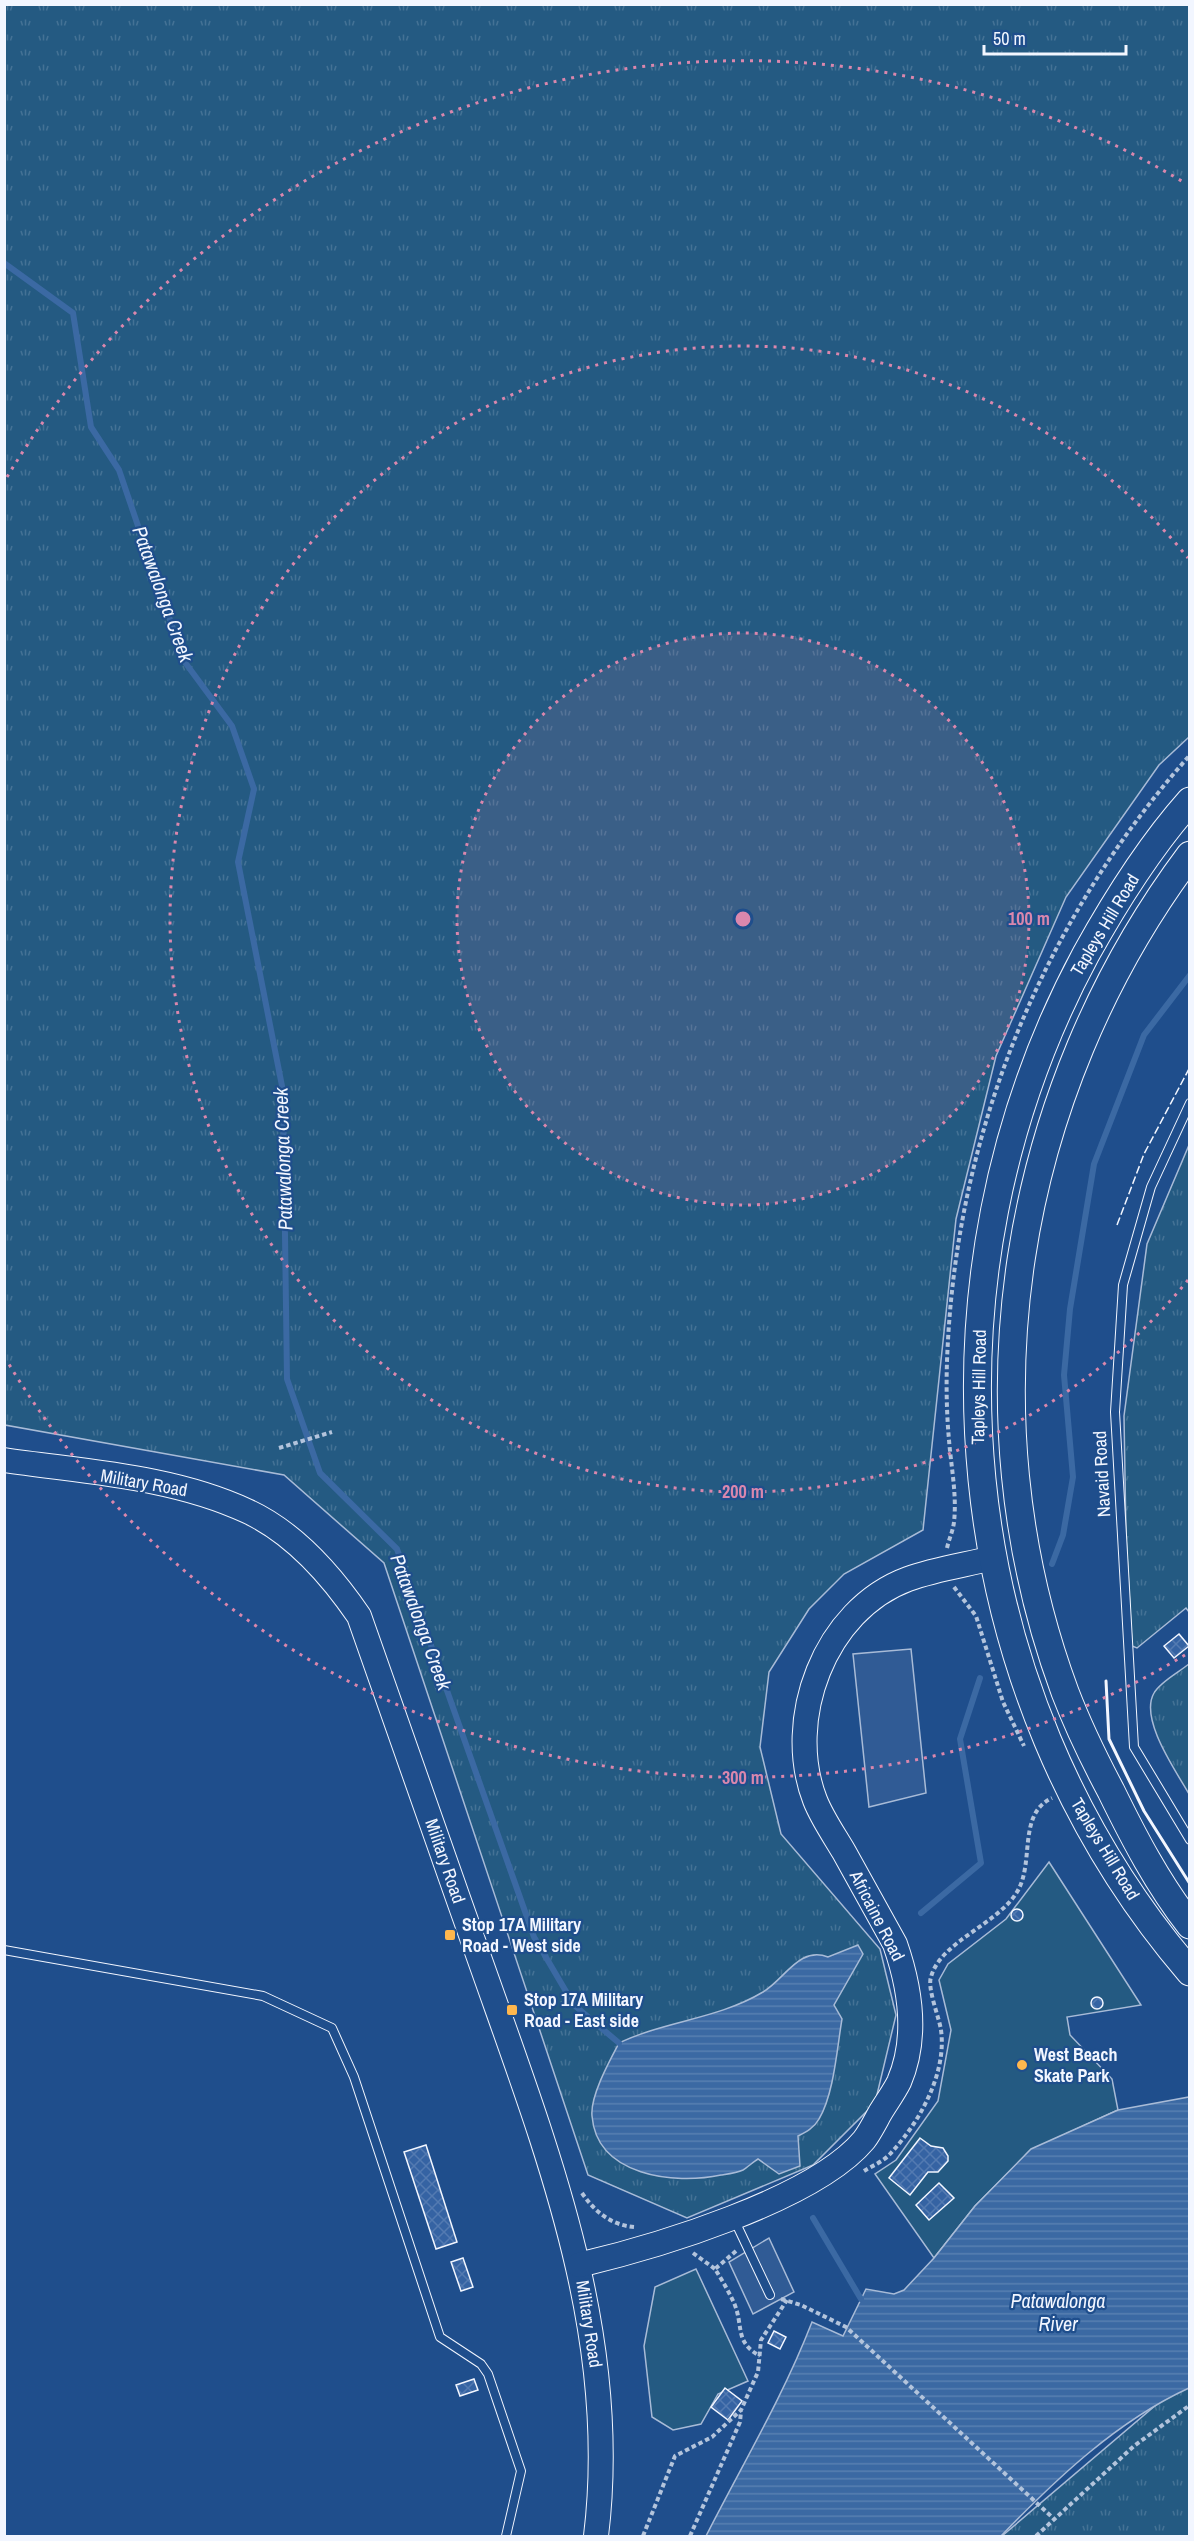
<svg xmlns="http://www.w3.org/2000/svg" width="1194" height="2541" font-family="'Archivo Narrow',sans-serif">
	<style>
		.grass { fill: url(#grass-tufts); stroke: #a8bbd7; stroke-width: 1.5 }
		.pitch { fill: #245a82; stroke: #a8bbd7; stroke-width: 1.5 }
		.parking { fill: #305b95; stroke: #a8bbd7; stroke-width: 1.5 }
		.water { fill: url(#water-rules); stroke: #a8bbd7; stroke-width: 1.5 }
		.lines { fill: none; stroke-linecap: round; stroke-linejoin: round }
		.stream { stroke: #3b69a3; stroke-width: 6 }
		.building { fill: url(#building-cross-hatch); stroke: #f2f6ff; stroke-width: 1.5 }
		.lane-casing { stroke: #f2f6ff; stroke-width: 10 }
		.secondary-casing { stroke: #f2f6ff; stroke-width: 26 }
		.primary-casing { stroke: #f2f6ff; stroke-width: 29 }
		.path { stroke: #b3c4dc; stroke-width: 4; stroke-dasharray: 4.5 3; stroke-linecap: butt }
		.lane { stroke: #1f4e8c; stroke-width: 8 }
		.secondary { stroke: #1f4e8c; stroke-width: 24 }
		.primary { stroke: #1f4e8c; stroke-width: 27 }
		.fence { stroke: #f2f6ff; stroke-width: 1.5; stroke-dasharray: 8 3; stroke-linecap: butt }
		.wall { stroke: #f2f6ff; stroke-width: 3 }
		.ring { fill: none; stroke: #da87ad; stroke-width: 3; stroke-dasharray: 3 6 }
		.poi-dot { fill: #ffb74d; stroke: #1f4e8c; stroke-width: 2 }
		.labels { text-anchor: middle; stroke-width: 4.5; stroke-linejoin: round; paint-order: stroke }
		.street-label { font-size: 18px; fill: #f2f6ff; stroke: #1f4e8c }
		.poi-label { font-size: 18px; font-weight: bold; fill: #f2f6ff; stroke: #1f4e8c; text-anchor: start }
		.water-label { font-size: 20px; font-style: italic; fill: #f2f6ff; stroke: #1f4e8c }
		.centre { fill: #da87ad; stroke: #1f4e8c; stroke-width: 3 }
		.ring-label { font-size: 18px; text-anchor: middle; font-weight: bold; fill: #da87ad; stroke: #1f4e8c; stroke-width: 4.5; stroke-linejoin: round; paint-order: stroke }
	</style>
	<defs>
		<pattern id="grass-tufts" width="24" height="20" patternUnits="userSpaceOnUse" patternTransform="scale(1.5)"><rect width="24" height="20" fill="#245a82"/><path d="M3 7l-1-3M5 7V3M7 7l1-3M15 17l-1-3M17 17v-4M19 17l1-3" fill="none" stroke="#447295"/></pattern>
		<pattern id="water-rules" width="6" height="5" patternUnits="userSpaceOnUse" patternTransform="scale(1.5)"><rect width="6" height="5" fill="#3b69a3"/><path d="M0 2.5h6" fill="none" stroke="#587fb1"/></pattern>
		<pattern id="building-cross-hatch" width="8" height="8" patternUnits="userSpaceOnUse" patternTransform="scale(1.5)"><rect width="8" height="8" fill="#3563a3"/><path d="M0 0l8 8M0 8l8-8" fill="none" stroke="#537ab1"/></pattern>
	</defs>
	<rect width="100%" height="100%" fill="#1f4e8c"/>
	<g class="grass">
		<polygon points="4,5 1189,5 1189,737 1159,765 1066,897 996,1056 956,1219 923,1530 844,1574 809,1609 769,1672 760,1747 781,1834 880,1949 896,2015 875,2103 813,2165 687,2218 588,2175 384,1563 284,1475 5,1425"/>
		<polygon points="1189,1145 1189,1612 1186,1608 1137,1648 1132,1646 1126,1535 1124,1416 1147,1244"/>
		<path d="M1189,1664v130c-13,-23 -50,-75 -35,-101 6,-11 25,-21 35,-29z"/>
		<polygon points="1189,2384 1189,2536 1002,2536 1176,2388"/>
	</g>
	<g class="pitch">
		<polygon points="1049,1862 1141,2005 1067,2017 1070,2035 1112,2079 1118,2110 1031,2150 975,2206 934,2258 875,2174 896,2160 938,2101 951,2030 939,1980 948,1964 1006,1919"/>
		<polygon points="696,2269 748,2381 718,2394 701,2424 673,2430 652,2417 644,2346 655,2287"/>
	</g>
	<g class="parking">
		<polygon points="911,1649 926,1793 869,1807 853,1654"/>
		<polygon points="769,2238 794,2292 753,2314 729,2262"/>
	</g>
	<g class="water">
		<path d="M858,1945l5,9 -29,51 8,14c-5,29 -8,75 -23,100 -5,9 -13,13 -21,17l2,30 -21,8 -21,-15c-5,3 -10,8 -15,11 -6,3 -15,4 -22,5 -47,10 -124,1 -129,-59 -2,-20 18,-56 27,-73 46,-22 99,-24 144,-51 22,-13 36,-46 65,-35z"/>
		<path d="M1189,2097v291c-72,33 -133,91 -188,148h-295c37,-73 76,-137 106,-214l31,14 23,-47 28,5 10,-4 30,-32 41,-52 56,-57 87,-39z"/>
	</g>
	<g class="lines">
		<g class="stream">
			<polyline points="4,263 73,313 91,427 119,470 184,661 232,726 254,789 238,862 283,1091 287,1379 320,1473 397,1549 534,1937 574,2005 619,2043"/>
			<polyline points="1052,1564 1063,1535 1073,1477 1064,1375 1070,1309 1094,1164 1144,1035 1190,975"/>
			<polyline points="921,1913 981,1863 960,1739 980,1678"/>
			<polyline points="813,2218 861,2299"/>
		</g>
	</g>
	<g class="building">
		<polygon points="1179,1634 1189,1646 1174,1658 1164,1646"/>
		<circle cx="1017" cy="1915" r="6"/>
		<circle cx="1097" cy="2003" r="6"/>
		<polygon points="920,2138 931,2146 943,2148 948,2156 948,2161 938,2172 928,2172 910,2195 889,2178"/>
		<polygon points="426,2145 457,2242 436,2249 404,2152"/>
		<polygon points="939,2183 954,2198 929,2220 916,2205"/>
		<polygon points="463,2258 473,2287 461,2291 451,2262"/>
		<polygon points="774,2331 786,2337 780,2349 768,2343"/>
		<polygon points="474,2379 478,2390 460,2396 456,2385"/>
		<polygon points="725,2388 742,2401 728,2420 711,2407"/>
	</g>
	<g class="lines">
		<g class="lane-casing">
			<g id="lane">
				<polyline points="1190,1103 1151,1187 1123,1285 1115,1412 1134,1747 1190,1840"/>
				<polyline points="4,1950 263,1996 332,2028 354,2077 440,2337 481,2364 488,2374 521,2471 506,2536"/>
				<polyline points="734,2219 770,2295"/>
			</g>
		</g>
		<g class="secondary-casing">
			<g id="secondary">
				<path d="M4,1460c81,12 168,16 243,51 46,21 84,64 112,105 43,122 85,243 128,364 64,181 133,361 109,556"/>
				<path d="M579,2265c76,-18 235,-65 285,-125 6,-8 11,-18 16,-27 6,-10 14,-21 19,-31 19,-44 11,-95 -4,-138 -17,-31 -34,-61 -51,-92 -10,-17 -22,-34 -29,-52 -31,-80 9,-190 93,-221 27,-10 57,-14 85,-21"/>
			</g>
		</g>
		<g class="primary-casing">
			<g id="primary">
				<path d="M1190,801c-41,46 -74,99 -104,153 -175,325 -137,737 104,1018"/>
				<path d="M1190,855c-179,239 -229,556 -125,837 13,34 29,67 46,99 23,47 47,93 79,134"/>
			</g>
		</g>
		<g class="path">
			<polyline points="279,1448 332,1432"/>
			<path d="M947,1548c2,-9 6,-17 7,-26 3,-27 -3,-56 -5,-82 -3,-33 -3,-67 -1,-100 12,-216 98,-423 242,-585"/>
			<polyline points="954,1587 976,1616 1003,1702 1024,1746"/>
			<path d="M864,2171c8,-5 20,-10 26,-17 29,-31 57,-80 51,-124 -2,-13 -14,-42 -10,-53 9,-35 67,-53 86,-85 18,-29 0,-78 35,-94"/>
			<path d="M582,2193c13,19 29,32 52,34"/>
			<path d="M736,2251l-21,18c7,11 14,23 19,34 10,23 0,39 26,53"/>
			<polyline points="693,2253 715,2269"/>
			<polyline points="781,2299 801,2305 846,2327 1053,2518"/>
			<polyline points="643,2536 675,2456 712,2437 741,2410 758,2372 761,2340 787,2300"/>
			<polyline points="690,2536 740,2422 741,2411"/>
			<polyline points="1036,2536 1134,2446 1190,2405"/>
		</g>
		<use href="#lane" class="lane"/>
		<use href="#secondary" class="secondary"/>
		<use href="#primary" class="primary"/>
		<polyline class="fence" points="1117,1225 1144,1154 1190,1067"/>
		<polyline class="wall" points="1106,1681 1109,1739 1144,1811 1190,1884"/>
	</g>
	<circle cx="743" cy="919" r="286" fill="#da87ad" fill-opacity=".12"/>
	<g class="ring">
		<circle cx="743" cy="919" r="286"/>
		<path d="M1188 1280A573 573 0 1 1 1188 558"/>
		<path d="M1185 1655A859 859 0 0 1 7 1361M7 477A859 859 0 0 1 1185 183"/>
	</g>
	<g class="poi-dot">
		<rect x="444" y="1929" width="12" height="12" rx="3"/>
		<rect x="506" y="2004" width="12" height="12" rx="3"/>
		<circle cx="1022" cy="2065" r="6"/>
	</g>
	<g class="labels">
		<g class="street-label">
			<text transform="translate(1105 925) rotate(-59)" y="6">Tapleys Hill Road</text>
			<text transform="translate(979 1387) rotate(-89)" y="6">Tapleys Hill Road</text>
			<text transform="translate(1102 1474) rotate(-93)" y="6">Navaid Road</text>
			<text transform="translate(144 1483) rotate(10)" y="6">Military Road</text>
			<text transform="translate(1105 1849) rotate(59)" y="6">Tapleys Hill Road</text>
			<text transform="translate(445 1861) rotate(71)" y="6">Military Road</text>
			<text transform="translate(877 1916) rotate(63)" y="6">Africaine Road</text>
			<text transform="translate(589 2324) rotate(81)" y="6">Military Road</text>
		</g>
		<g class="poi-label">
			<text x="462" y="1931">Stop 17A Military<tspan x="462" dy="21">Road - West side</tspan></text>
			<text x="524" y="2006">Stop 17A Military<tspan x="524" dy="21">Road - East side</tspan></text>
			<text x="1034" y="2061">West Beach<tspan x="1034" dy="21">Skate Park</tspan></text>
		</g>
		<g class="water-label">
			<text transform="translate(163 594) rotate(70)" y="7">Patawalonga Creek</text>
			<text transform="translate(283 1159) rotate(-92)" y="7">Patawalonga Creek</text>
			<text transform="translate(421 1622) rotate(70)" y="7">Patawalonga Creek</text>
			<text x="1058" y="2308">Patawalonga<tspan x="1058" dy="23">River</tspan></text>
		</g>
	</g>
	<circle cx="743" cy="919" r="9" class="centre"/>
	<g class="ring-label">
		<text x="1029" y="925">100 m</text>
		<text x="743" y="1498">200 m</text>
		<text x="743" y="1784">300 m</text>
	</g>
	<rect width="1194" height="2541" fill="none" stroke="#f2f6ff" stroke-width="12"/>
	<path d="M984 45v9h142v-9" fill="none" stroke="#f2f6ff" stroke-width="3"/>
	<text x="993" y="45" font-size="18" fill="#f2f6ff" stroke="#1f4e8c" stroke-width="4.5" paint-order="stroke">50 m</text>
</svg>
